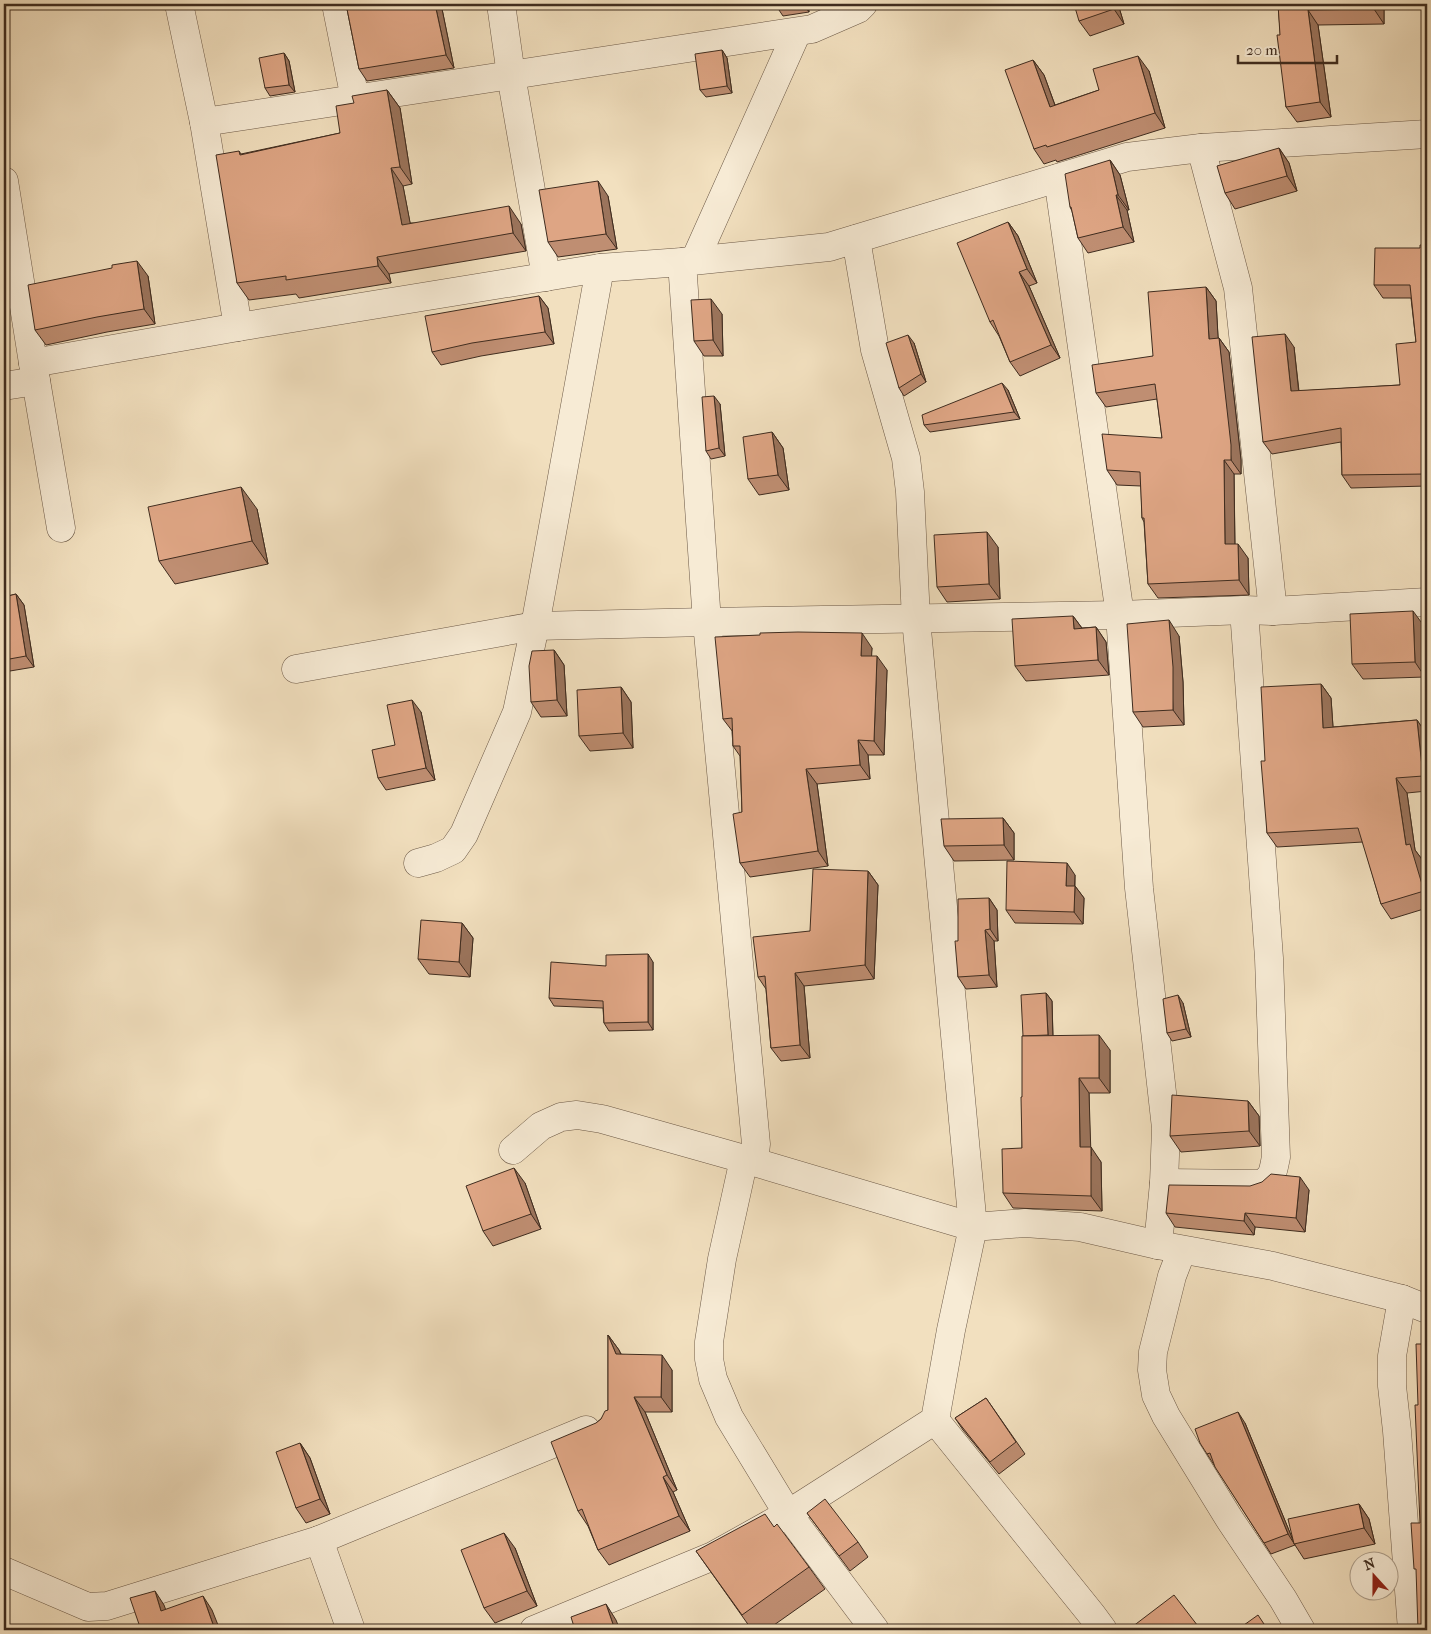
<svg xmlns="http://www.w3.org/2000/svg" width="1431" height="1634" font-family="'IM FELL French Canon',serif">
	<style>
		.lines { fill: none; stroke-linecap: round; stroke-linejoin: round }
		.minor-casing { stroke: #6c5947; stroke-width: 29 }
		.minor { stroke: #f7ebd5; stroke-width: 28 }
		.wall { fill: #bf8e72; stroke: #3f2c1f }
		.shaded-wall { fill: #9b745c; stroke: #3f2c1f }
		.building { fill: #dea584; stroke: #3f2c1f }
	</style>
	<rect width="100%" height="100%" fill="#f2e0bf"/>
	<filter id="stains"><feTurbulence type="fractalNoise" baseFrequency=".004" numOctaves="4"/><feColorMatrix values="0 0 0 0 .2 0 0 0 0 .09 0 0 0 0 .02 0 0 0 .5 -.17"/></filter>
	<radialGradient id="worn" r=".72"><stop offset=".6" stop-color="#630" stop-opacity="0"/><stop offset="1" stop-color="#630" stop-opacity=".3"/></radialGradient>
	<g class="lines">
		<g class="minor-casing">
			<g id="minor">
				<polyline points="179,4 204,122"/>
				<polyline points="336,4 355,99"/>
				<polyline points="501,4 511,75 546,277"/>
				<polyline points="1201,148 1238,288 1273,611"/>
				<polyline points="1058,178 1120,615 1139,888 1166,1128 1164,1183 1158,1245"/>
				<polyline points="4,181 33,363 238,327 600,268 682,262 829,247 1127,157 1201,148 1427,134"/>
				<polyline points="695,260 797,32"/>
				<polyline points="682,262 707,622 756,1144 754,1162"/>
				<polyline points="238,327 204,122 812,29 858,9 863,4"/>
				<polyline points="33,363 61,528"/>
				<polyline points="4,386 36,381"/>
				<polyline points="296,669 535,626 707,622 1120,615 1244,610 1273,611 1427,602"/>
				<polyline points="418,863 436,858 453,850 464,834 517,712 535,626 600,268"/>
				<polyline points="513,1150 541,1126 561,1117 577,1115 602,1119 744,1159 973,1227 1025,1223 1080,1227 1158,1245 1273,1266 1402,1299 1427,1309"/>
				<polyline points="744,1159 722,1259 709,1342 709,1359 713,1379 729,1417 788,1514 875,1630"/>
				<path d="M1164,1183l96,1c14,-6 13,-14 16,-27l-7,-199 -25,-348"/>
				<polyline points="1182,1250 1172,1276 1153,1352 1152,1370 1156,1395 1166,1416 1230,1520 1283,1599 1301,1630"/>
				<polyline points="1402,1299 1392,1356 1392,1386 1397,1431 1412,1630"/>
				<polyline points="935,1420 1092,1615 1103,1630"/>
				<polyline points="319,1540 586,1430"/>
				<polyline points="4,1571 88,1607 107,1606 319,1540 351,1630"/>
				<polyline points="534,1630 713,1556 788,1514 935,1420 951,1330 973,1227 916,619 910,492 906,458 875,350 856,239"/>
			</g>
		</g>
		<use href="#minor" class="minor"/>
	</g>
	<g class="wall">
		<polygon points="346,4 441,4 454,68 367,81 359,69"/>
		<polygon points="775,4 808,4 809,12 783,16"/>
		<polygon points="1118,4 1124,24 1090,36 1079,21"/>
		<polygon points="1278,4 1384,4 1384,24 1318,25 1331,117 1297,122 1286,107"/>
		<polygon points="722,50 727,58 732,93 706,97 700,90"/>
		<polygon points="284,53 289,61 295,92 270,96 265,88"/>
		<polygon points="1033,60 1044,75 1055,105 1099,90 1149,71 1165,128 1057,162 1056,160 1044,164 1034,149"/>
		<polygon points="387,90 400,108 412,184 403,186 410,223 521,224 526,251 389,274 391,283 299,298 296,294 249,300 237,283 239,151 241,154 340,133 354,103"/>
		<polygon points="1279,148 1289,163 1297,191 1235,209 1225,193"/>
		<polygon points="1110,160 1120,175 1129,210 1127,210 1134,242 1088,253 1078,238 1072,211 1070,207"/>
		<polygon points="608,196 617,249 558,257 548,242"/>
		<polygon points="1008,222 1018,236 1037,283 1029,286 1060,358 1020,376 1010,362 999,336 990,322"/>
		<polygon points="1427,245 1427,486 1351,488 1342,475 1341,442 1272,454 1263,442 1294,347 1299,391 1400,385 1416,342 1411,298 1383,298 1374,285 1420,248"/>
		<polygon points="148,276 155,324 107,332 46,345 35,330"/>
		<polygon points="1206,287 1216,301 1218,338 1219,338 1229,352 1241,460 1241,474 1234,474 1235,544 1248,558 1249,595 1158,598 1148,584 1144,522 1142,518 1141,486 1117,485 1107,470 1162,438 1157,399 1106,407 1096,393 1153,356"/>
		<polygon points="539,296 548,308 554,344 481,356 441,365 432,352"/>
		<polygon points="722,314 723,356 704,356 694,341"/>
		<polygon points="914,343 926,382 904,396 899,388"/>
		<polygon points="1008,390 1020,419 930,432 924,425"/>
		<polygon points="720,404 725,456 711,459 706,451"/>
		<polygon points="772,432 783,448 789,490 759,495 748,479"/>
		<polygon points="257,509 268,564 175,584 159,561"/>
		<polygon points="998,547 1000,599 947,602 937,587"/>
		<polygon points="16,594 24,605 34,667 4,672 4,597"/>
		<polygon points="1073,616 1082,628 1096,627 1106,642 1109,675 1026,681 1015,666"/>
		<polygon points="1424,626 1425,677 1363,679 1352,664"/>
		<polygon points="760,635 872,648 871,656 887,670 884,755 868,755 870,779 817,784 828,866 750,877 740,863 742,812 740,756 733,746 733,732 723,719"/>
		<polygon points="1179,636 1183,682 1184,725 1143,727 1133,712"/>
		<polygon points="554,650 564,665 567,716 541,717 531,702"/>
		<polygon points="1321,684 1331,698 1333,727 1417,720 1427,735 1427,791 1407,793 1415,850 1421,858 1427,881 1427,908 1391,919 1381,904 1363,842 1277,847 1267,833 1265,761"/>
		<polygon points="621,687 631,702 633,748 590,751 579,736"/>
		<polygon points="421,712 435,780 386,790 378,778 395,745"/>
		<polygon points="1003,818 1014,833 1014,860 954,861 944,846"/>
		<polygon points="868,871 878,885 874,979 804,986 810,1058 781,1061 771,1048 766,989 758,977 810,931"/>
		<polygon points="1075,875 1075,886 1084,898 1083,924 1015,923 1006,910"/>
		<polygon points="989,898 997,910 998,941 994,941 997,987 966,989 958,977 958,941"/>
		<polygon points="462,923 473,938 470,977 429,974 418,959"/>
		<polygon points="653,962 653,1030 609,1031 604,1023 603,1008 554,1006 549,998 606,966"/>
		<polygon points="1046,993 1052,1001 1053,1036 1110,1050 1110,1093 1089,1093 1090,1147 1101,1162 1102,1211 1013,1208 1003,1193 1022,1148 1023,1036"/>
		<polygon points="1183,1003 1191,1037 1172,1041 1167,1033"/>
		<polygon points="1248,1101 1259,1116 1260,1146 1181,1152 1170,1136"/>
		<polygon points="525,1183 541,1229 493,1246 483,1231"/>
		<polygon points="1309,1190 1305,1232 1255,1227 1254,1235 1175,1227 1166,1213"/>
		<polygon points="608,1335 619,1350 621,1354 672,1370 672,1412 645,1412 677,1490 673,1492 690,1531 609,1565 598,1550 588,1526 578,1511 596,1423 601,1419 608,1410"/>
		<polygon points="986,1398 1025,1454 999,1474 963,1430 955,1418"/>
		<polygon points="1245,1423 1292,1538 1359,1504 1369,1519 1375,1544 1304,1559 1295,1545 1271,1554 1207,1454"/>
		<polygon points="300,1443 310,1458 330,1514 306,1523 296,1508"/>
		<polygon points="807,1513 858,1542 868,1557 850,1571"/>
		<polygon points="774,1527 809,1567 825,1589 767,1630 752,1630 696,1551"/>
		<polygon points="515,1548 537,1606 495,1623 484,1608"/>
	</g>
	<g class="shaded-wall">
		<polygon points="435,4 441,4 454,68 446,55"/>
		<polygon points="803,4 808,4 809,12"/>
		<polygon points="1112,4 1118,4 1124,24 1114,9"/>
		<polygon points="1374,4 1384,4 1384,24 1374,9"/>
		<polygon points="1308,10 1318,25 1331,117 1320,102"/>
		<polygon points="722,50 727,58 732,93 727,86"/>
		<polygon points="284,53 289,61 295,92 289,85"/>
		<polygon points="1138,56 1149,71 1165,128 1155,113"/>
		<polygon points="1033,60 1044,75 1061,122 1050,107"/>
		<polygon points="387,90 400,108 412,184 400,167"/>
		<polygon points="1279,148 1289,163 1297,191 1287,176"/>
		<polygon points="1110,160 1120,175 1129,210 1118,195"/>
		<polygon points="391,168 403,186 414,243 402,225"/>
		<polygon points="598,181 608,196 617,249 606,234"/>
		<polygon points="1116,195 1127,210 1134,242 1123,227"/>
		<polygon points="509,206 521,224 526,251 513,233"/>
		<polygon points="1008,222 1018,236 1037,283 1027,269"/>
		<polygon points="377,257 389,274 391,283 378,266"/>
		<polygon points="137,261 148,276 155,324 144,309"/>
		<polygon points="1019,272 1029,286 1060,358 1051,345"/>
		<polygon points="1206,287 1216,301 1219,353 1209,339"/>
		<polygon points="539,296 548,308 554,344 545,332"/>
		<polygon points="711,299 722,314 723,356 713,340"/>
		<polygon points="1285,334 1294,347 1300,404 1291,391"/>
		<polygon points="908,335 914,343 926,382 921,374"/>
		<polygon points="1219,338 1229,352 1241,460 1241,474 1231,460"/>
		<polygon points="1002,383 1008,390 1020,419 1014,412"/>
		<polygon points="714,396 720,404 725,456 719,448"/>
		<polygon points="772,432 783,448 789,490 778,475"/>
		<polygon points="1426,439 1427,441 1427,475 1426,474"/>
		<polygon points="1224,460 1234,474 1235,558 1225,544"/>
		<polygon points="241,487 257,509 268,564 252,541"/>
		<polygon points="987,532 998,547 1000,599 989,584"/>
		<polygon points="1238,544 1248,558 1249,595 1239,580"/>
		<polygon points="16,594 24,605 34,667 26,656"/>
		<polygon points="1413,611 1424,626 1425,677 1415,662"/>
		<polygon points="1073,616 1084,631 1074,629"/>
		<polygon points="1169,620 1179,636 1183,682 1184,725 1173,710"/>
		<polygon points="1096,627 1106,642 1109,675 1098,660"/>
		<polygon points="862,633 872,648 871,670 861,656"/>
		<polygon points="554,650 564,665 567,716 557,700"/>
		<polygon points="877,656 887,670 884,755 874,741"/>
		<polygon points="1321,684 1331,698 1334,742 1323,728"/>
		<polygon points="621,687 631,702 633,748 623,733"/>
		<polygon points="412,700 421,712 435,780 426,768"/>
		<polygon points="1417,720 1427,735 1427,783 1423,776"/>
		<polygon points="858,740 868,755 870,779 860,765"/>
		<polygon points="806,769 817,784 828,866 818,851"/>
		<polygon points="1396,778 1407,793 1415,850 1421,858 1427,881 1427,896 1424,891 1406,845"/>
		<polygon points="1003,818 1014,833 1014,860 1004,845"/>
		<polygon points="1067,863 1075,875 1074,898 1066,886"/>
		<polygon points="868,871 878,885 874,979 865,965"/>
		<polygon points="1075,886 1084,898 1083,924 1074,912"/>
		<polygon points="989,898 997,910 998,941 990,929"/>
		<polygon points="462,923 473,938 470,977 459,962"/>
		<polygon points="985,930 994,941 997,987 989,975"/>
		<polygon points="648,954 653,962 653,1030 648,1022"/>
		<polygon points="795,973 804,986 810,1058 800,1045"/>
		<polygon points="1046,993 1052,1001 1053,1042 1048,1035"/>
		<polygon points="1178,995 1183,1003 1191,1037 1186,1029"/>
		<polygon points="1099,1035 1110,1050 1110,1093 1099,1078"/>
		<polygon points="1079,1078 1089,1093 1091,1156 1091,1147 1101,1162 1102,1211 1091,1196 1080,1147"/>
		<polygon points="1248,1101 1259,1116 1260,1146 1249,1131"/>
		<polygon points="514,1168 525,1183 541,1229 531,1214"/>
		<polygon points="1300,1177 1309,1190 1305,1232 1296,1218"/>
		<polygon points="1245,1213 1255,1227 1254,1235 1244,1221"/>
		<polygon points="608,1335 619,1350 627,1369 616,1354"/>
		<polygon points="662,1355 672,1370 672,1412 661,1397"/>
		<polygon points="634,1397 645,1412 677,1490 667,1475"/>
		<polygon points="1238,1412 1245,1423 1295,1545 1288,1534"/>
		<polygon points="300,1443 310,1458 330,1514 320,1499"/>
		<polygon points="663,1477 673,1492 690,1531 679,1516"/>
		<polygon points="1359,1504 1369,1519 1375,1544 1364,1528"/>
		<polygon points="504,1533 515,1548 537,1606 527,1591"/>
		<polygon points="155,1591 164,1605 171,1624 161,1611"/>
		<polygon points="203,1596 212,1610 220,1630 215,1630"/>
		<polygon points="606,1604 616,1620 620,1630 615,1630"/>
	</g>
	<g class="building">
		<polygon points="346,4 435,4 446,55 359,69"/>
		<polygon points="1074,4 1112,4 1114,9 1079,21"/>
		<polygon points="1278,4 1374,4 1374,9 1308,10 1320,102 1286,107 1277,35 1280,35"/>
		<polygon points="722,50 727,86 700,90 695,54"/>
		<polygon points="284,53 289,85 265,88 259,58"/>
		<polygon points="1138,56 1155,113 1047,147 1046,145 1034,149 1005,70 1033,60 1050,107 1099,90 1093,69"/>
		<polygon points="387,90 400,167 391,168 402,225 509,206 513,233 377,257 378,266 286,280 286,276 237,283 216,155 239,151 240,155 340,133 336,106 354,103 352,96"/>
		<polygon points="1279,148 1287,176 1225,193 1217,166"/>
		<polygon points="1110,160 1118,195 1116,195 1123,227 1078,238 1071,207 1070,207 1065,174"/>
		<polygon points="598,181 606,234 548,242 539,190"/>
		<polygon points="1008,222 1027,269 1019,272 1051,345 1010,362 993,320 990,322 957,243"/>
		<polygon points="1420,245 1427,245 1427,439 1426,439 1426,474 1342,475 1341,428 1263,442 1252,337 1285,334 1291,391 1400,385 1396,344 1416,342 1410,285 1374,285 1375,248 1420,248"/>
		<polygon points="137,261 144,309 97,317 35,330 28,285 112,268 112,265"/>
		<polygon points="1206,287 1209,339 1219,338 1231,445 1231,460 1224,460 1225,544 1238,544 1239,580 1148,584 1144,518 1142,518 1140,472 1107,470 1102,434 1162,438 1155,384 1096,393 1092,365 1153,356 1148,292"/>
		<polygon points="539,296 545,332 472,343 432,352 425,316"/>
		<polygon points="711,299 713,340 694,341 691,300"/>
		<polygon points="908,335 921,374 899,388 886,343"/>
		<polygon points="1002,383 1014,412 924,425 922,415"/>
		<polygon points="714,396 719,448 706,451 702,397"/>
		<polygon points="772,432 778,475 748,479 743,437"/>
		<polygon points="241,487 252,541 159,561 148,507"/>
		<polygon points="987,532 989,584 937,587 934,535"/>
		<polygon points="16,594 26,656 4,660 4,597"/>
		<polygon points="1413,611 1415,662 1352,664 1350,614"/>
		<polygon points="1073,616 1074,629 1096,627 1098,660 1015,666 1012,619"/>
		<polygon points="1169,620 1173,667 1173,710 1133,712 1127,624"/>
		<polygon points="798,632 862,633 861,656 877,656 874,741 858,740 860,765 806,769 818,851 740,863 733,814 742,812 740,746 733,746 732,718 723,719 715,637 760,635 760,633"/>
		<polygon points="554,650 557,700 531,702 529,666 532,651"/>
		<polygon points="1321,684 1323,728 1417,720 1423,776 1396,778 1406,845 1410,844 1424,891 1381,904 1358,828 1267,833 1261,761 1265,761 1261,687"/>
		<polygon points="621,687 623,733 579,736 577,690"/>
		<polygon points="412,700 426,768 378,778 372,750 395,745 387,705"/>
		<polygon points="1003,818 1004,845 944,846 941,819"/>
		<polygon points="1007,861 1067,863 1066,886 1075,886 1074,912 1006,910"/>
		<polygon points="813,869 868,871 865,965 795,973 800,1045 771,1048 765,976 758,977 753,937 810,931"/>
		<polygon points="989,898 990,929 985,930 989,975 958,977 955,941 958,941 958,899"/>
		<polygon points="421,920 462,923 459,962 418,959"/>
		<polygon points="648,954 648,1022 604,1023 603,1001 549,998 551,962 606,966 606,955"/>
		<polygon points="1046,993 1048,1035 1023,1036 1021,995"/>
		<polygon points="1178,995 1186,1029 1167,1033 1163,999"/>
		<polygon points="1099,1035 1099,1078 1079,1078 1080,1147 1091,1147 1091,1196 1003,1193 1002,1149 1022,1148 1021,1097 1022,1097 1022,1036"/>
		<polygon points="1172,1095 1248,1101 1249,1131 1170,1136"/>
		<polygon points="514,1168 531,1214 483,1231 466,1186"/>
		<polygon points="1271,1174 1300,1177 1296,1218 1245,1213 1244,1221 1166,1213 1169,1185 1250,1186 1262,1182"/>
		<polygon points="608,1335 616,1354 662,1355 661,1397 634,1397 667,1475 663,1477 679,1516 598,1550 582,1509 578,1511 551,1442 596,1423 601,1419 605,1411 608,1410"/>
		<polygon points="1416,1344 1427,1344 1427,1630 1418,1630 1416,1569 1414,1569 1411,1523 1420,1523 1415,1405 1418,1405"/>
		<polygon points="986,1398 1016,1442 990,1462 955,1418"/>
		<polygon points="1238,1412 1288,1534 1264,1543 1215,1467 1210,1453 1207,1454 1200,1443 1195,1429"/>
		<polygon points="300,1443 320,1499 296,1508 276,1452"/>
		<polygon points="825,1499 858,1542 839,1556 807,1513"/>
		<polygon points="1359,1504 1364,1528 1294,1544 1288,1519"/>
		<polygon points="765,1514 774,1527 777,1524 809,1567 742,1615 696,1551"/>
		<polygon points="504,1533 527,1591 484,1608 461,1550"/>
		<polygon points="155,1591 161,1611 203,1596 215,1630 141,1630 130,1598"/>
		<polygon points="1174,1595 1201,1630 1128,1630"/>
		<polygon points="606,1604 615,1630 575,1630 571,1617"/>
		<polygon points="1258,1615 1268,1630 1237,1630"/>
	</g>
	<rect width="1431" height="1634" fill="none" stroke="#f2e0bf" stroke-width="20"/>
	<rect x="5" y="5" width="1421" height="1624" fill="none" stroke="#3f2c1f" stroke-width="2.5"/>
	<rect x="10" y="10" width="1411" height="1614" fill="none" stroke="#3f2c1f"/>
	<g transform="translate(1374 1576) rotate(339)"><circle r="24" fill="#f7ebd5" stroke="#ad9f8c"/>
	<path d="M0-4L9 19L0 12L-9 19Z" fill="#8f2418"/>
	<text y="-8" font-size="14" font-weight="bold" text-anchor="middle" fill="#3f2c1f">N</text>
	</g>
	<path d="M1238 55v8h99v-8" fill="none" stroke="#3f2c1f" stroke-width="2.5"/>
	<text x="1246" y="55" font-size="15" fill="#3f2c1f" stroke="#f7ebd5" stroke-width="4" paint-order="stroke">20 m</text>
	<rect width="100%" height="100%" filter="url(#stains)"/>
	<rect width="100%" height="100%" fill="url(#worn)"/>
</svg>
